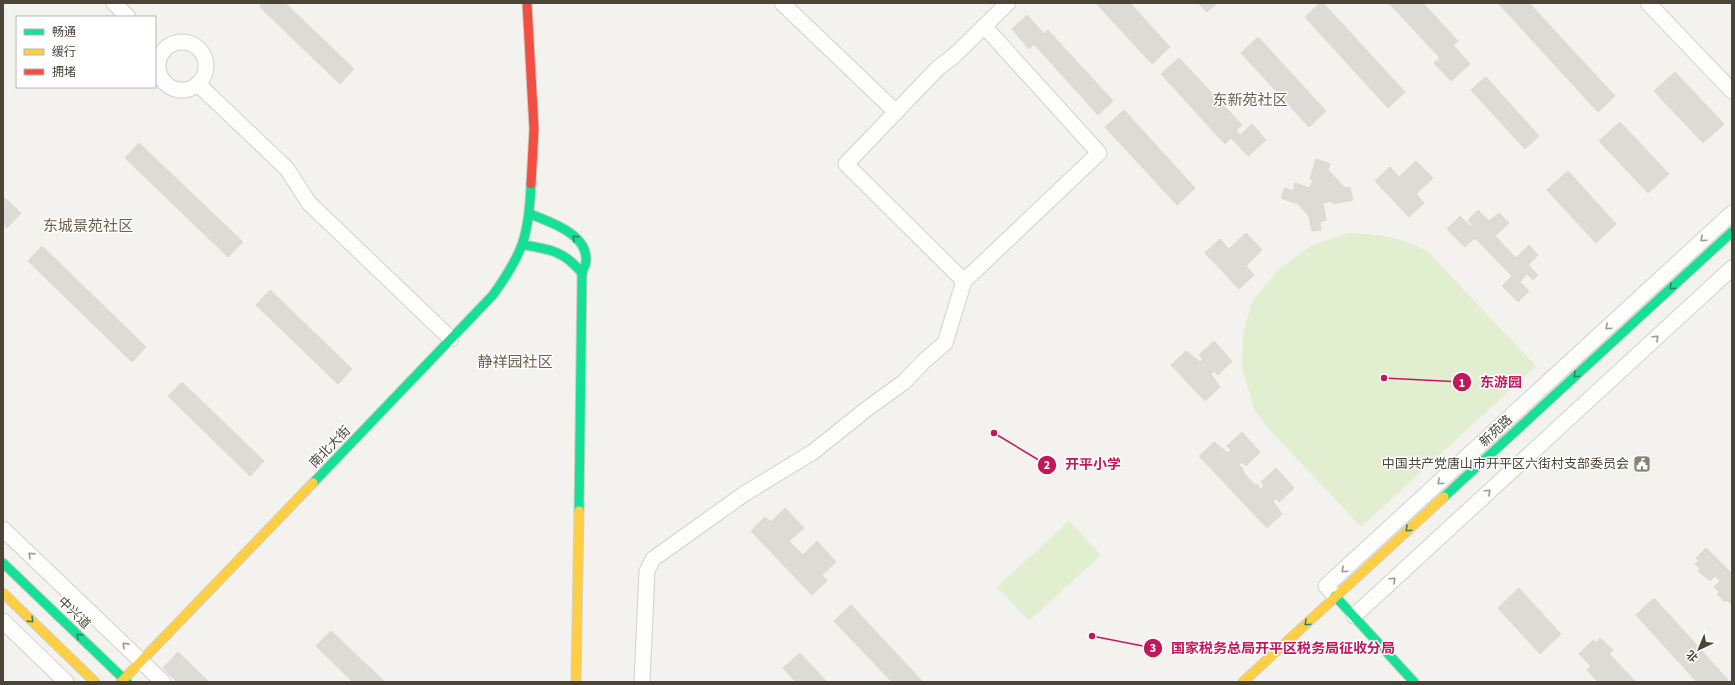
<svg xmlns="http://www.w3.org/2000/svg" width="1735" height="685" font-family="'Source Sans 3','Noto Sans SC',sans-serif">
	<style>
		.green { fill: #e1eecf }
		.building { fill: #dedbd6; stroke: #dcd9d4 }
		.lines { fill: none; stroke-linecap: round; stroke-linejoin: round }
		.street-casing { stroke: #d2d0cb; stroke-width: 17 }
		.fast-casing { stroke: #d3cfc5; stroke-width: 11 }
		.slow-casing { stroke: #d3cfc5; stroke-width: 11 }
		.jam-casing { stroke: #d3cfc5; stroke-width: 11 }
		.street { stroke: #fdfdfc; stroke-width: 15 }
		.fast { stroke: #16e098; stroke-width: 9 }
		.slow { stroke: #ffcf43; stroke-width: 9 }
		.jam { stroke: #f24e42; stroke-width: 9 }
		.oneway { stroke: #36825f }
		.oneway2 { stroke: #9b9791 }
		.labels { text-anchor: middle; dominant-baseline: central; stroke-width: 3; stroke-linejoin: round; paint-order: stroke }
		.street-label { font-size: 13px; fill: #4b4439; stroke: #fff }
		.poi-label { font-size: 13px; fill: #4b4439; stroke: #fff; text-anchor: end }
		.quarter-label { font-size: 15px; fill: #6e6250; stroke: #fff }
		.leader { fill: none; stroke: #c2185b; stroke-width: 1.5 }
		.callout-dot { fill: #c2185b; stroke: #fff; stroke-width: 1.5 }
		.mark-label { font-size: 12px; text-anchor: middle; font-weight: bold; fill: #fff }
		.callout-label { font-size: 14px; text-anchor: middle; font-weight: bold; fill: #c2185b; stroke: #fff; stroke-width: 3; stroke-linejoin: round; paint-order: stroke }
	</style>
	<rect width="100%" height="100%" fill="#f4f2ee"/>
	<g class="green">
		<path d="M1348,233c34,2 49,3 79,18l109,115 -175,161 -92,-98 -14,-18 -13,-43 1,-34 9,-32 25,-31 33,-25z"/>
		<polygon points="1069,521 1101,555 1029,621 997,587"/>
	</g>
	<g class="building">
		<polygon points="263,3 285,3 354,69 340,84 260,7"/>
		<polygon points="1096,3 1130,3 1170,47 1152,64"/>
		<polygon points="1198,3 1217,3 1207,12"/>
		<polygon points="1320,3 1323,3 1405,92 1388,108 1305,17"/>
		<polygon points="1389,3 1423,3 1458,41 1453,45 1470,64 1451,81 1434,63 1440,58"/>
		<polygon points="1498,3 1529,3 1615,96 1598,112"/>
		<polygon points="1027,15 1044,34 1048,30 1113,101 1098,115 1034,44 1029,49 1012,29"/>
		<polygon points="1258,37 1326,111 1309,127 1241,53"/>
		<polygon points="1179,58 1242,125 1236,130 1240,135 1252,124 1266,140 1248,156 1231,138 1225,144 1161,74"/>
		<polygon points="1675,72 1724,124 1703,143 1654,91"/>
		<polygon points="1486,77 1539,136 1525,149 1471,90"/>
		<polygon points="1124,110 1195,188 1177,205 1105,127"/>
		<polygon points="1620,122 1669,174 1648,193 1599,141"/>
		<polygon points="139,143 243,242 228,257 125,158"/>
		<polygon points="1316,159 1330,164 1328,170 1345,188 1350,187 1353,200 1333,204 1332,201 1323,203 1326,220 1320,222 1321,230 1312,231 1309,216 1298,204 1281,198 1285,188 1293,191 1295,183 1310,188 1313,180 1310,179"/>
		<polygon points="1416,161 1433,178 1416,194 1424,203 1409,217 1375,181 1390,167 1399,177"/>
		<polygon points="1568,171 1616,224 1596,243 1547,190"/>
		<polygon points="3,196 21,213 7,228 3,224"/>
		<polygon points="1478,210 1489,221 1499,213 1509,223 1495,236 1516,258 1529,245 1538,255 1528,265 1538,275 1533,280 1527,274 1520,282 1529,291 1518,302 1502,286 1512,276 1475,238 1465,247 1447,229 1460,216 1471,227 1472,225 1468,220"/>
		<polygon points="1246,233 1262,250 1246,266 1254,275 1239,289 1205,253 1220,239 1229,249"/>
		<polygon points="42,246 146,347 132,362 28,261"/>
		<polygon points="270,290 352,369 338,384 256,305"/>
		<polygon points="1214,341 1232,361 1218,375 1214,371 1211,374 1220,387 1205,401 1171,365 1186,351 1200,362 1203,359 1199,355"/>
		<polygon points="182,382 264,461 250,476 168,396"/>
		<polygon points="1242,432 1260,452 1246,466 1242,462 1239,465 1243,469 1243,472 1254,484 1258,485 1261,489 1264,486 1261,482 1276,468 1294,488 1279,502 1276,498 1273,501 1282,514 1267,528 1199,456 1214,442 1228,453 1231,450 1227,446"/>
		<polygon points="785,508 804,528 789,541 803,555 817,541 836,562 822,575 827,581 812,595 751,531 765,517 771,522"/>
		<polygon points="1706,548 1732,574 1732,605 1727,600 1725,602 1717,594 1720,592 1714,587 1720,581 1715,576 1710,581 1698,571 1700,569 1695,564 1699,561 1696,558"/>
		<polygon points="1519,588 1561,634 1540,654 1498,608"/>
		<polygon points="1654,598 1730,682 1697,682 1636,615"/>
		<polygon points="851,605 923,682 892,682 834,621"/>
		<polygon points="331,631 385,682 353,682 316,646"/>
		<polygon points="1600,638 1613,650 1609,654 1636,682 1598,682 1587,670 1591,666 1579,654 1593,640 1596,643"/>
		<polygon points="178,652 209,682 177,682 163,668"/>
		<polygon points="800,653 827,682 796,682 783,668"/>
	</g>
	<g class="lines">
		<g class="street-casing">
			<g id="street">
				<polyline points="114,3 128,17"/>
				<polyline points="782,3 896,112"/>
				<polyline points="1648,3 1732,91"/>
				<circle cx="182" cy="66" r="24"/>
				<polyline points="198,84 287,169 309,203 451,339"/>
				<polyline points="964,281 846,164 938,68 955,55 1008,3"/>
				<polyline points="3,529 163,682"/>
				<polyline points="1335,596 1326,586 1732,213"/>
				<polyline points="1354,616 1732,268"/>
				<polyline points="3,621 66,682"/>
				<polyline points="642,682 647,571 653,559 744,494 813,452 868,408 904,382 924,361 945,343 964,281 1099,153 984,26"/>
			</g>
		</g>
		<g class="fast-casing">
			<g id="fast">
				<path d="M530,214c20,8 58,20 56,47 0,4 -3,8 -4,12l-3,238"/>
				<path d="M523,245c27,4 41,6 59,28"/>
				<path d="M313,483l180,-188c30,-42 36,-59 38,-111"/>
				<polyline points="1444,497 1732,232"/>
				<polyline points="3,563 127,682"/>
				<polyline points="1335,596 1414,682"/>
			</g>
		</g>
		<g class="slow-casing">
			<g id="slow">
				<polyline points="3,593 95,682"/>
				<polyline points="121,682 313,483"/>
				<polyline points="576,682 579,511"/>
				<polyline points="1243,682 1444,497"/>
			</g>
		</g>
		<g class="jam-casing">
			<polyline id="jam" points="527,3 534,129 531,184"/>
		</g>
		<use href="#street" class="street"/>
		<use href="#fast" class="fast"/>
		<use href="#slow" class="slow"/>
		<use href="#jam" class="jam"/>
	</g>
	<defs><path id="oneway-chevron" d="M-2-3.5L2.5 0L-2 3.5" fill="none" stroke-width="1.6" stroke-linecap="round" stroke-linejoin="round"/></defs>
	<g class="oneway">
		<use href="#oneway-chevron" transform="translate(575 238) rotate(-137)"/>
		<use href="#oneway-chevron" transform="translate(1672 287) rotate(137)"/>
		<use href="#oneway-chevron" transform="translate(1576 375) rotate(137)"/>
		<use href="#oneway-chevron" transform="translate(1408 529) rotate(137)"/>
		<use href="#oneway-chevron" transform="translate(31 620) rotate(44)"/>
		<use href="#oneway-chevron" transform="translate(1307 623) rotate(137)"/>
		<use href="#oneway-chevron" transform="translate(79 636) rotate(-136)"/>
	</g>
	<g class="oneway2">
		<use href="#oneway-chevron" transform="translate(1703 239) rotate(137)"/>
		<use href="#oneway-chevron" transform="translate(1608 327) rotate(137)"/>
		<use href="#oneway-chevron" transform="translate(1656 338) rotate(-43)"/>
		<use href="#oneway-chevron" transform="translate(1440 482) rotate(137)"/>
		<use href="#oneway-chevron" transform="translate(1488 492) rotate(-43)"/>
		<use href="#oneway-chevron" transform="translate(31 555) rotate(-136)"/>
		<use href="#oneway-chevron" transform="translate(1344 570) rotate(137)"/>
		<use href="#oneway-chevron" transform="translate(1393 580) rotate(-43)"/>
		<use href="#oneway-chevron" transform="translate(125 645) rotate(-136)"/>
	</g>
	<defs>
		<g id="civic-square" transform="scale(0.9)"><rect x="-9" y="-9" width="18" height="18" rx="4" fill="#868178" stroke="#fff"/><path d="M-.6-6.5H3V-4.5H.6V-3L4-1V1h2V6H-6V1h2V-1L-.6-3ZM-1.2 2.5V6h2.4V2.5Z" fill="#fff"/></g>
	</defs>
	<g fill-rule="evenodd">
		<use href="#civic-square" x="1642" y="464"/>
	</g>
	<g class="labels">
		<g class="street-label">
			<text transform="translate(1496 431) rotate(-43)">新苑路</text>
			<text transform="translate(330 447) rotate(-46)">南北大街</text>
			<text transform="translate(74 613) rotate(44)">中兴道</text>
		</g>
		<g class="poi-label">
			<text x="1629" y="464">中国共产党唐山市开平区六街村支部委员会</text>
		</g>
		<g class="quarter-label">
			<text x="1250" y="100">东新苑社区</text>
			<text x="88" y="226">东城景苑社区</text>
			<text x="515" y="362">静祥园社区</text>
		</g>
	</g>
	<path class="leader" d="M1384 378L1462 382M994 433L1047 465M1092 636L1153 648"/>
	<g class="callout-dot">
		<circle cx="1384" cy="378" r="4"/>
		<circle cx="994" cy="433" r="4"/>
		<circle cx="1092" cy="636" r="4"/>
		<circle cx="1462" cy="382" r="10"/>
		<circle cx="1047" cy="465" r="10"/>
		<circle cx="1153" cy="648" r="10"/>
	</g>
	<g class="mark-label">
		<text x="1462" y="387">1</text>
		<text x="1047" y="469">2</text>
		<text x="1153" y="652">3</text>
	</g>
	<g class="callout-label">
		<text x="1501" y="387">东游园</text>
		<text x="1093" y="469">开平小学</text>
		<text x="1283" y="653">国家税务总局开平区税务局征收分局</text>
	</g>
	<rect width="1735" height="685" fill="none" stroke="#4b4439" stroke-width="8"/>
	<rect x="16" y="16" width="140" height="72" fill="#ffffff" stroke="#b7b4b0"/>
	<rect x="24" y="29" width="20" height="6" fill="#16e098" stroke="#b7b4b0"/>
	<text x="52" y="36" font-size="12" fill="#4b4439">畅通</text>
	<rect x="24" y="49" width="20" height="6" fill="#ffcf43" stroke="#b7b4b0"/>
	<text x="52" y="56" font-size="12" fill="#4b4439">缓行</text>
	<rect x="24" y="69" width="20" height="6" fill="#f24e42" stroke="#b7b4b0"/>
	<text x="52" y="76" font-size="12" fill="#4b4439">拥堵</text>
	<g transform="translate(1699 649) rotate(224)" stroke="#ffffff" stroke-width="3" paint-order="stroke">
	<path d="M0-3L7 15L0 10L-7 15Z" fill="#4b4439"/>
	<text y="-6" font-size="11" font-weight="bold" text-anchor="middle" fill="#4b4439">北</text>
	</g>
</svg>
